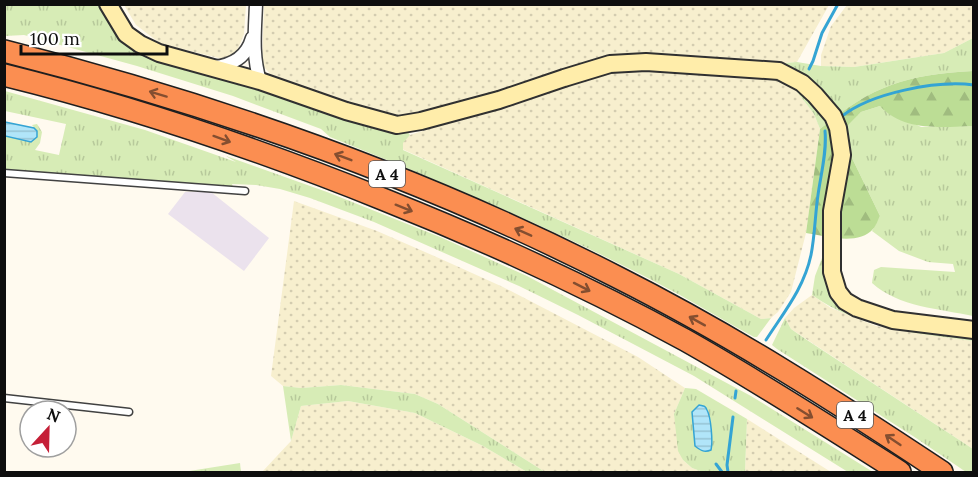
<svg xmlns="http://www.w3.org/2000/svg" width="978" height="477" font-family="Lora,serif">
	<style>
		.industrial { fill: #ebe2ed }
		.farmland { fill: url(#farmland-dots) }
		.grass { fill: url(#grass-tufts) }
		.forest { fill: url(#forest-firs) }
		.water { fill: url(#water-rules); stroke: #34a4d4; stroke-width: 1.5 }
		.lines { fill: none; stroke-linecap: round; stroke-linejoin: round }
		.stream { stroke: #34a4d4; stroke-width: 3 }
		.lane-casing { stroke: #414141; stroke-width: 9 }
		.street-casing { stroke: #414141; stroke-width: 15 }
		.secondary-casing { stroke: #303030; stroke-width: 20 }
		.highway-casing { stroke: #1f1f1f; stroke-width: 24 }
		.lane { stroke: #fff; stroke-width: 6 }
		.street { stroke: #fff; stroke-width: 12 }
		.secondary { stroke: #ffedaa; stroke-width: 16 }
		.highway { stroke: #fb8e51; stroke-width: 21 }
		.oneway { stroke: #844e30 }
		.labels { text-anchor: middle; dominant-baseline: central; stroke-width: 6; stroke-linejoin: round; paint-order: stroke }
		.shield { fill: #fff; stroke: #565656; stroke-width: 1.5 }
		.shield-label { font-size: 16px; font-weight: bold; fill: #0e0e0e }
	</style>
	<defs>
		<pattern id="farmland-dots" width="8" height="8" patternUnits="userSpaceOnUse" patternTransform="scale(1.5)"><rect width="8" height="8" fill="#f7efce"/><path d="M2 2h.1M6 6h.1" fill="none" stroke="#d3ccb0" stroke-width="1.8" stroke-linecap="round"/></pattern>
		<pattern id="grass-tufts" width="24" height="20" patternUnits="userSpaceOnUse" patternTransform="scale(1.5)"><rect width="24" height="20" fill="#d7ecb6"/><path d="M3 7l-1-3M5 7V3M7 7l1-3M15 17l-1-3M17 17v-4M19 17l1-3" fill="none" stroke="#b7c99b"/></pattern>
		<pattern id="forest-firs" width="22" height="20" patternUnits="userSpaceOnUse" patternTransform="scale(1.5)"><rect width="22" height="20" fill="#bcdd95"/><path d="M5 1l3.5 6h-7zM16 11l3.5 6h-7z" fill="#a0bc7f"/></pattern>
		<pattern id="water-rules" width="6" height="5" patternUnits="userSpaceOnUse" patternTransform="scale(1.5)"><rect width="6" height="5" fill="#b1e5f9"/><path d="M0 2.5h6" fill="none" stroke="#97c3d4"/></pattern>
	</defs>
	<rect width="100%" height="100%" fill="#fffaef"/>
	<polygon class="industrial" points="185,192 211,192 269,238 244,271 168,214"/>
	<g class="farmland">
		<polygon points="124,5 246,5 244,34 237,51 227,60 161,44 136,25"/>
		<polygon points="264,5 829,5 797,62 774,64 680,55 615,57 415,117 387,115 277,81 262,65"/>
		<polygon points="847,5 973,5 973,38 944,53 854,67 821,66 821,55 831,26"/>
		<polygon points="638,68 702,71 773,79 795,89 814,114 820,129 806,233 791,292 778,312 771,318 761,319 679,274 402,149 403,142 410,135 597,75"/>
		<polygon points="294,201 377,231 441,259 503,287 638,357 685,388 674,414 683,460 692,468 703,472 545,472 438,404 415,394 341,385 301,388 283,386 271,376"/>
		<polygon points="812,295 831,308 876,326 973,341 973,449 791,329 785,318 794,308"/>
		<polygon points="348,401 415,413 483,446 527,472 262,472 291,441 301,406"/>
		<polygon points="747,419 831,472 745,472"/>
	</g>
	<g class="grass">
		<path d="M5,5h98l27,39 276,86 4,5 -7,8v7l276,124 82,45 10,-1 -14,19h-3c-40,-22 -79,-46 -120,-66 -99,-50 -201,-93 -304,-134l-9,-8 -88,-33 -96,-30 -113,-31 -19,1z"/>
		<path d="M973,38v33c-67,4 -100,14 -153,58l-6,-15 -19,-25 -22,-10 1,-15 23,-2 24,4 33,1 90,-14z"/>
		<polygon points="5,91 145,130 236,162 226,156 327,192 440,237 527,276 751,396 873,472 848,472 694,376 578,315 519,286 374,222 310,198 280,189 256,185 232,184 233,187 5,170 5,136 31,142 37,137 37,131 32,125 37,124 42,132 40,143 35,150 59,155 66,124 5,111"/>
		<path d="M880,106l41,21 52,-1v190c-32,-7 -75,-9 -101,-33l2,-13 7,-3 74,5 -2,-8 -25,-2 -29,-11 -27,-20 8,-15 -28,-58 -6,-32 15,-14z"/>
		<path d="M827,245l6,51 140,38v7c-56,-8 -113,-12 -161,-46l3,-19z"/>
		<polygon points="785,318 791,329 807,340 973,449 973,472 966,472 916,438 777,349 772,345"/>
		<polygon points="341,385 415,394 438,404 545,472 527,472 483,446 415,413 348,401 301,406 291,441 283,386 301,388"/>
		<polygon points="685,388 696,389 747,419 745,472 703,472 692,468 683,460 678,451 674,414"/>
		<polygon points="240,463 241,472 183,472"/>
	</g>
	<path class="forest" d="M973,71v55c-31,1 -69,6 -93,-20l-19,6 -14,14 5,32 28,58c-2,4 -4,10 -7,13 -14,17 -48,7 -67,4l14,-104c53,-44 86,-54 153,-58z"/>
	<g class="water">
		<polygon points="5,122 34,128 37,131 37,137 31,142 5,136"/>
		<path d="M699,405c4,1 6,0 8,5 4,7 6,32 4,40 -7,3 -11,0 -16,-4l-3,-34z"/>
	</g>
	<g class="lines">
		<g class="stream">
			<polyline points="809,69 813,61 822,33 838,4"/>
			<path d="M841,117c29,-24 96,-37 133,-32"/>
			<path d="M766,340c18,-28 38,-52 45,-85 4,-20 4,-40 7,-60 3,-22 9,-43 7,-64"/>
			<polyline points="735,398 736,391"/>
			<polyline points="716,464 722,472"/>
			<polyline points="728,472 727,465 733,417"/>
		</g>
		<g class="lane-casing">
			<g id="lane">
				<polyline points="4,173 245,191"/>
				<polyline points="4,398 129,412"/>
			</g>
		</g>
		<g class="street-casing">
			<g id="street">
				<path d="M256,4c-1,28 -4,50 4,77"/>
				<path d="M214,67c19,-2 33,-11 38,-29"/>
			</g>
		</g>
		<g class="secondary-casing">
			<polyline id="secondary" points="108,4 126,34 140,44 159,53 260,81 346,111 397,125 421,121 499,100 564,78 610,64 646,62 779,71 802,83 815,95 833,116 838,128 842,155 832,211 832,272 838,292 845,301 857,308 893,320 974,330"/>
		</g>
		<g class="highway-casing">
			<g id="highway">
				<path d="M4,51c210,53 420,127 613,226 113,57 220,125 325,195"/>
				<path d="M4,75c130,32 257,75 381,125 103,41 203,87 300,140 73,41 144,87 215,132"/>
			</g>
		</g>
		<use href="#lane" class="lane"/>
		<use href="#street" class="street"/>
		<use href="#secondary" class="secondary"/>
		<use href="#highway" class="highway"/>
	</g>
	<defs><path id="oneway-shaft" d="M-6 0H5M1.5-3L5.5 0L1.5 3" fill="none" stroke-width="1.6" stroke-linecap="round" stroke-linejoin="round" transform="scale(1.5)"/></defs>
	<g class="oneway">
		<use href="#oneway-shaft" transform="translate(158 94) rotate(-163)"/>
		<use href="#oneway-shaft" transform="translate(222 139) rotate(20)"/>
		<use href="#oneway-shaft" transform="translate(343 157) rotate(-159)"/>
		<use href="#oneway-shaft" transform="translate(404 208) rotate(22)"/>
		<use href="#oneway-shaft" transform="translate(523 232) rotate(-156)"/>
		<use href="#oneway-shaft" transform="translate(582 287) rotate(27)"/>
		<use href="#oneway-shaft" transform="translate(697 321) rotate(-151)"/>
		<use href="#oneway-shaft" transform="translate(805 413) rotate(32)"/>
		<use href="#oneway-shaft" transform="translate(893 440) rotate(-146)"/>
	</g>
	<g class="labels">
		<g class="shield">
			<rect x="369" y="161" width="36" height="26" rx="4.5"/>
			<rect x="837" y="402" width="36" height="26" rx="4.5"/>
		</g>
		<g class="shield-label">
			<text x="387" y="174">A 4</text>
			<text x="855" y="415">A 4</text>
		</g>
	</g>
	<rect width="978" height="477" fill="none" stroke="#0e0e0e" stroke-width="12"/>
	<g transform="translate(48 429) rotate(22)"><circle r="28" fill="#ffffff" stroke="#9f9f9f" stroke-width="1.5"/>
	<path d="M0-4.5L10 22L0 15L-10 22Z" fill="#c51f37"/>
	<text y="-9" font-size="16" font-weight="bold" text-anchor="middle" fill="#0e0e0e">N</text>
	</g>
	<path d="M21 45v9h146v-9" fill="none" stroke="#0e0e0e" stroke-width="3"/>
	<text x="30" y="45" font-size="18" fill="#0e0e0e" stroke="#ffffff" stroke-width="4.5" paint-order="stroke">100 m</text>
</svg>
